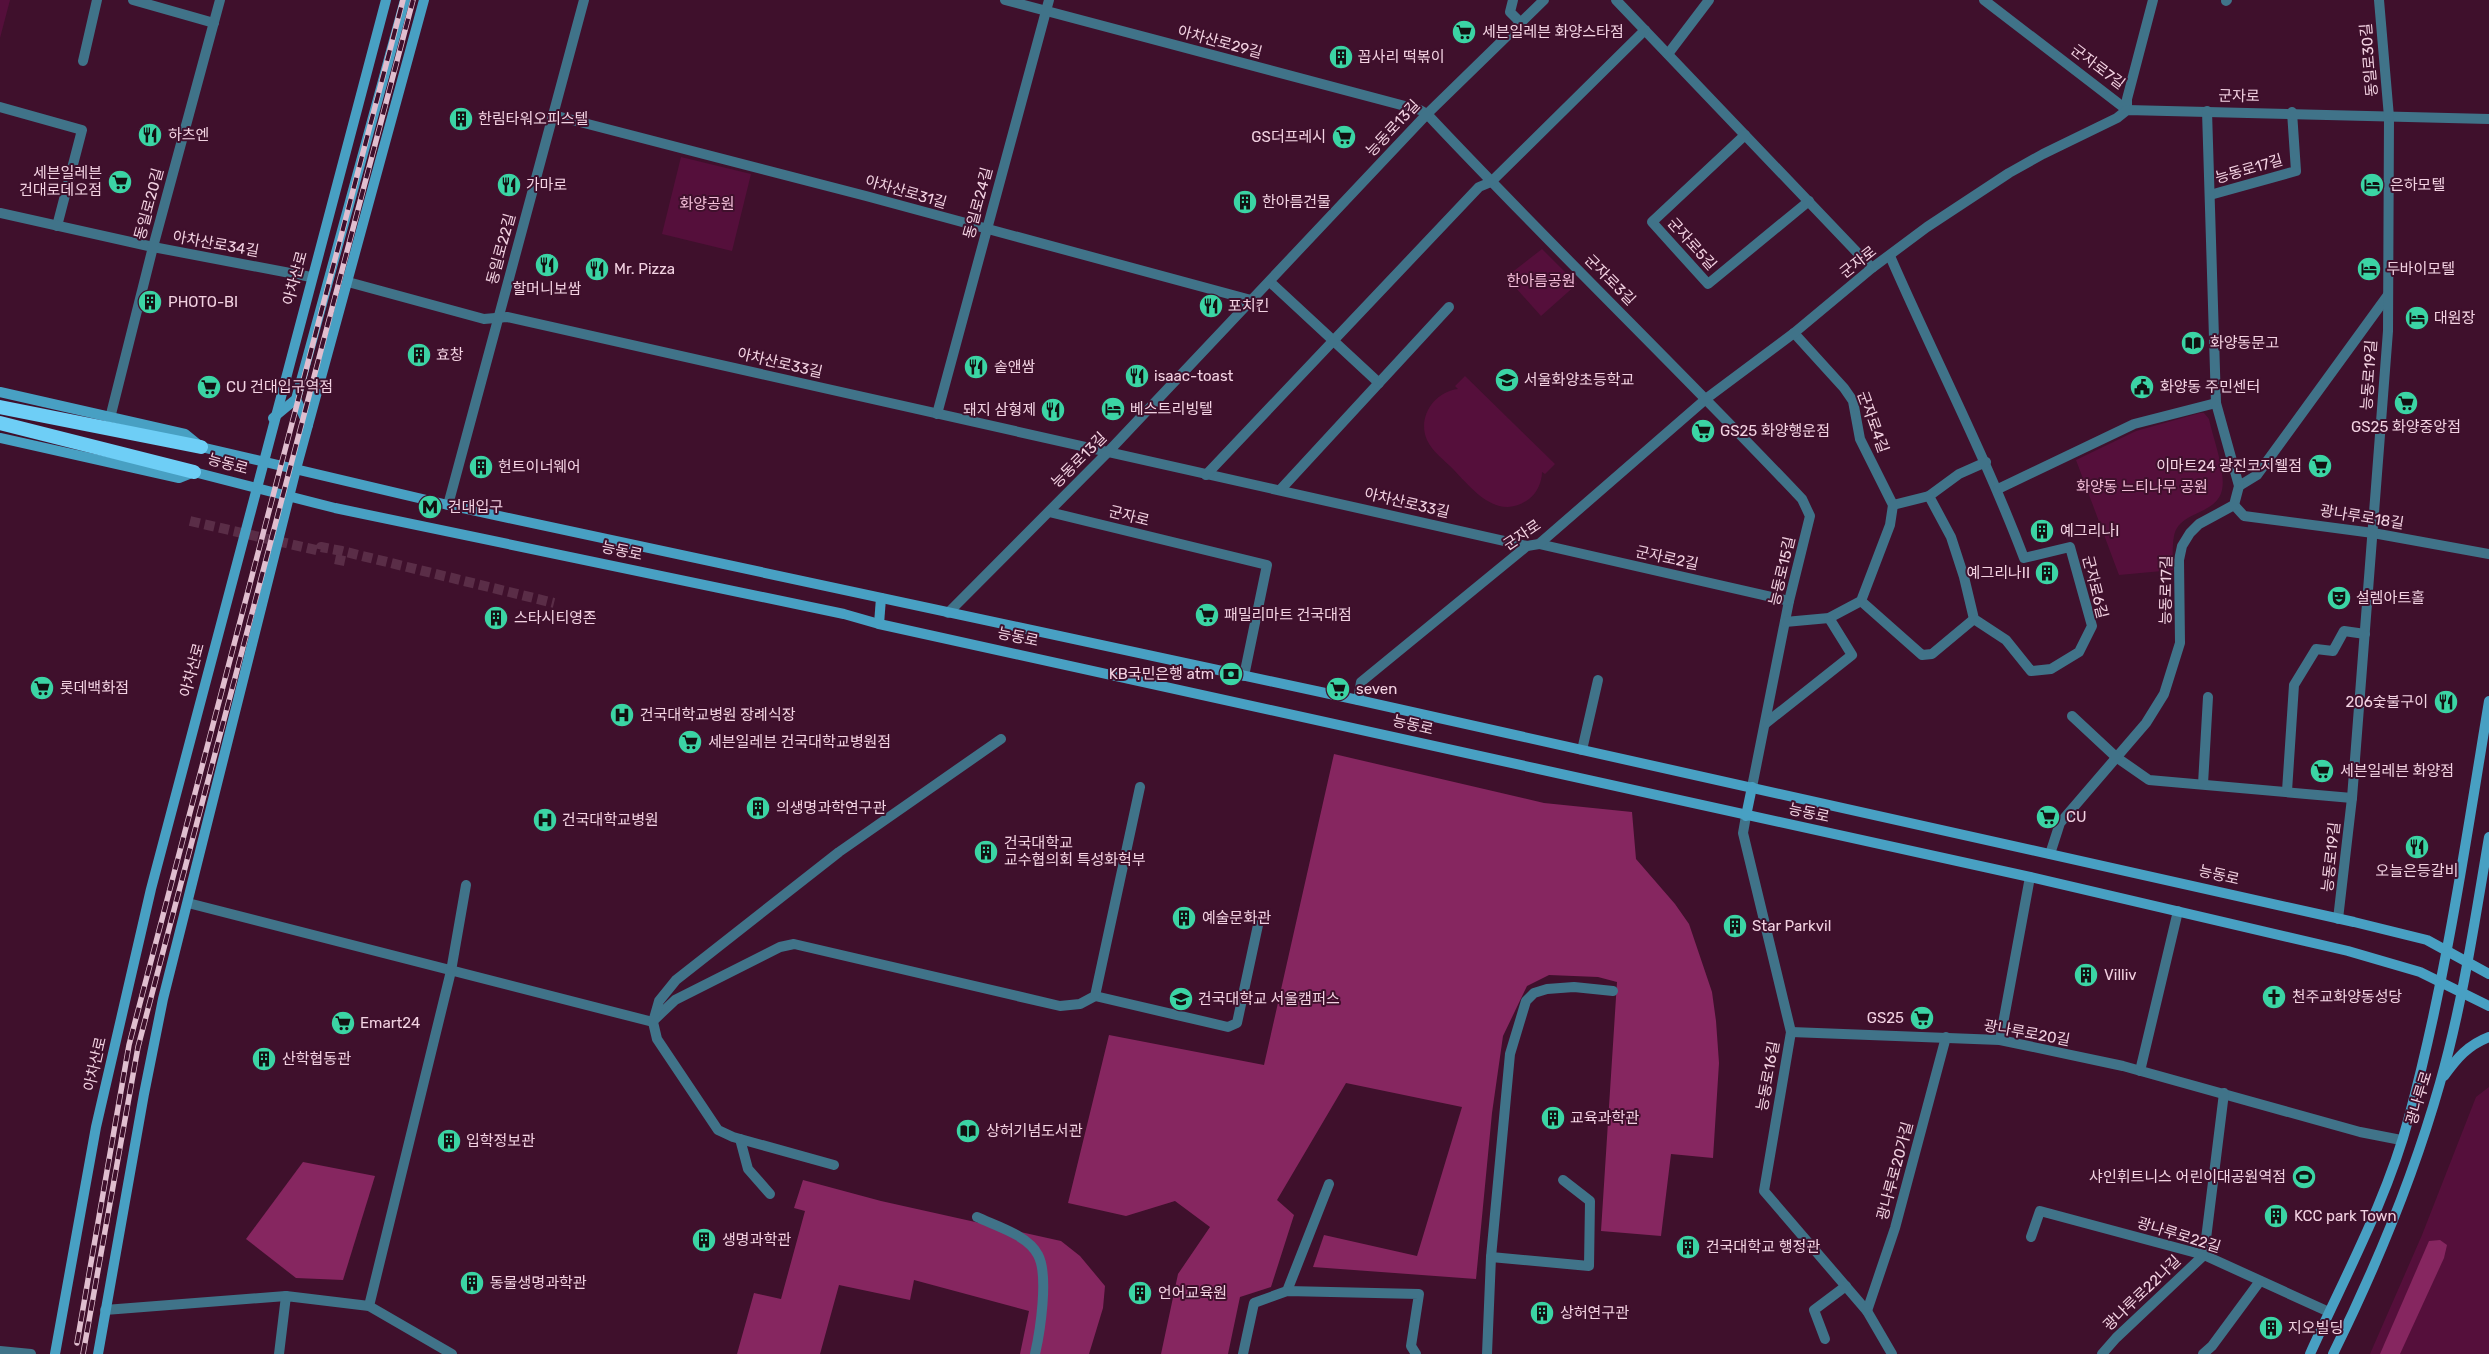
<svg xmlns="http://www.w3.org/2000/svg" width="2489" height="1354" font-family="Rubik,'Noto Sans KR',sans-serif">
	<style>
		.green { fill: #550f3b }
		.forest { fill: #862660 }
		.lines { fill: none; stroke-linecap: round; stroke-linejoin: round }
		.pedestrian-tunnel { stroke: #5a2d47; stroke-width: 10; stroke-dasharray: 10 5; stroke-linecap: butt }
		.pedestrian { stroke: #407389; stroke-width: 10 }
		.minor { stroke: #407389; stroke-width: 10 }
		.tertiary { stroke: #407389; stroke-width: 10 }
		.secondary { stroke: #48a0c3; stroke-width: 10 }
		.trunk { stroke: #6ecef6; stroke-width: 14 }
		.rail-casing { stroke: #e0becf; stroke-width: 5.5 }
		.rail { stroke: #3f102c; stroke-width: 4; stroke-dasharray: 11; stroke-linecap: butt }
		.labels { text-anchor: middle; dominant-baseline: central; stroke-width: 4; stroke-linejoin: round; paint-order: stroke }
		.poi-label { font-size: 15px; fill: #f3d2e2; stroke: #3f102c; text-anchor: start }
		.street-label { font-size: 15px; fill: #f3d2e2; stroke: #3f102c }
		.park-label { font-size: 15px; fill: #f4bed9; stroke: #3f102c }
	</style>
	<rect width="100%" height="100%" fill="#3f102c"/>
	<g class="green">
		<polygon points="0,0 10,0 0,38"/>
		<polygon points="681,157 751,174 732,251 662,234"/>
		<polygon points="1542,249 1577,284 1541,316 1506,277"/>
		<path d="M1465,376l90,88 -10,10 -3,-2c0,10 -5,21 -13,27 -31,23 -56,-9 -76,-30 -9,-9 -21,-18 -26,-29 -10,-23 7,-48 31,-51l-3,-3z"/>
		<path d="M2200,413h4l5,6c4,19 17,53 13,71 -6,26 -43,20 -48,46 -2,10 -1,23 -1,34l-54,5 -43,-115 60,-29z"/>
		<polygon points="2489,1087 2489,1354 2370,1354 2422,1235 2476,1097"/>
	</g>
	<g class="forest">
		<polygon points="1334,754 1544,803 1632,812 1636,859 1675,904 1689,924 1712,992 1716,1021 1719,1063 1713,1158 1671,1154 1661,1236 1601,1231 1617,982 1598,977 1549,975 1527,986 1503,1036 1492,1113 1476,1279 1313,1267 1324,1235 1417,1256 1462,1107 1346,1083 1277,1200 1294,1215 1271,1287 1240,1297 1228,1354 1161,1354 1178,1274 1210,1227 1175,1201 1126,1216 1068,1203 1109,1035 1264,1065"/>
		<polygon points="303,1162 375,1176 343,1280 296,1278 246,1239"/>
		<polygon points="803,1180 881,1201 1061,1241 1080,1256 1105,1286 1103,1308 1089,1354 1020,1354 1029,1311 914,1280 910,1300 839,1285 820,1354 737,1354 754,1293 781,1299 805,1211 794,1208"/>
		<polygon points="2440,1240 2447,1245 2444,1258 2400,1354 2380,1354 2429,1241"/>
	</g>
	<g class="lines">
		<g class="pedestrian-tunnel">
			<polyline points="190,521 320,551 321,547 342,551 554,603"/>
			<polyline points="339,565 342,551"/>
		</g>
		<polyline class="pedestrian" points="1491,1257 1510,1054 1526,1001 1534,993 1547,989 1574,987 1613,991"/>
		<g class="minor">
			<polyline points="133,0 214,23"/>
			<path d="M1005,0l415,110 7,4c123,131 252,255 375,385l8,17 -21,85 -37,186"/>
			<polyline points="1513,0 1510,12 1520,22"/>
			<polyline points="1616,0 1872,268"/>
			<polyline points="1984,0 2127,110"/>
			<polyline points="2226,1 2227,0"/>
			<polyline points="1668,54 1709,0"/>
			<polyline points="83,61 97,0"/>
			<polyline points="0,107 82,130 57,226"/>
			<polyline points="2127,110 2127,99 2153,0"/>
			<polyline points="553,115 866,196 1251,300"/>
			<polyline points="1745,135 1652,222 1708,284 1809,201"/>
			<polyline points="2210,195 2296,171 2292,112"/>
			<polyline points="0,213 153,247 311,277"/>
			<path d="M1890,256c44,101 95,199 134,302l46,-11 22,79 -13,26 -28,17 -20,2 -25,-31 -32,-21 -10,-42 -13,-40 -22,-41"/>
			<polyline points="348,282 484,319 507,317 1527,546"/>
			<polyline points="1270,282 1379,383"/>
			<polyline points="937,414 1049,0"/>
			<polyline points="110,418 153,247 220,0"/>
			<polyline points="1206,475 1479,187 1491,182 1645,30"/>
			<polyline points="2239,486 2257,475 2388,295"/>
			<polyline points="1281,489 1449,307"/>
			<polyline points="1998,489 2134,424 2216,403"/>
			<polyline points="448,505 584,0"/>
			<polyline points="1893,505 1929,496 1959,474 1986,462"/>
			<polyline points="2234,505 2244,516 2373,533 2489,554"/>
			<polyline points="1049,512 1267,565 1244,676"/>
			<polyline points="1539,544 1789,601"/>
			<polyline points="1861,601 1922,655 1932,654 1974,619"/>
			<polyline points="948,613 1108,452 1427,114 1544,0"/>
			<polyline points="1785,622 1829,618 1861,601 1890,525 1893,505 1860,439 1853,401 1844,388 1794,333"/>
			<polyline points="1358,700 1361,682 1527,546 1539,544 1707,398 1794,333 1872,268 1927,227 2009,173 2043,154 2117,118 2127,110 2489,119"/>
			<polyline points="2072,716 2116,757 2149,780 2352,798"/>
			<polyline points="1766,723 1852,655 1829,618"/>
			<polyline points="1582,750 1598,680"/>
			<polyline points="2203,784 2208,697"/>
			<polyline points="2287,791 2294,685 2316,649 2333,651 2344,631 2365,634"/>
			<polyline points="1746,816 1743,833 1791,1032 1764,1191 1867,1311 1892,1354"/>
			<polyline points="2050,854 2060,823 2146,723 2164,694 2180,643 2179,560 2182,546 2190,533 2199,524 2234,505 2239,486 2216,403 2207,111"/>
			<polyline points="188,903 653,1022"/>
			<polyline points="2338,919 2352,798 2388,331 2389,117 2379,0"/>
			<polyline points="1095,996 1228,1027 1237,1023 1258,925"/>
			<polyline points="655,1019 675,1000 780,947 794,944 1060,1006 1080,1004 1095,996 1140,787"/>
			<polyline points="1791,1032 2000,1040 2123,1066 2360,1132 2401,1140"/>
			<polyline points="2000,1040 2030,877"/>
			<polyline points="2140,1071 2178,911"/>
			<polyline points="740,1139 748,1169 770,1194"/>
			<polyline points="834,1165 733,1137 718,1130 657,1039 653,1022 659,1001 676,980 839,852 1001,739"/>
			<path d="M977,1217c19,9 51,18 61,38 11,20 2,77 -3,99"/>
			<polyline points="2031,1237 2040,1211 2204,1255 2329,1312"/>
			<polyline points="2204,1255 2224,1093"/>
			<polyline points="1287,1291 1329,1184"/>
			<polyline points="369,1306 451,971 466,885"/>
			<polyline points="105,1310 286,1296"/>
			<polyline points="1867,1311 1895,1228 1946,1037"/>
			<polyline points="1825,1339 1814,1310 1846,1286"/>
			<polyline points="279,1354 286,1296 369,1306 452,1354"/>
			<polyline points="1243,1354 1254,1303 1287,1291 1419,1294 1411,1346 1416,1354"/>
			<polyline points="1487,1354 1491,1257 1589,1266 1590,1201 1563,1180"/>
			<polyline points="2102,1354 2116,1338 2204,1255"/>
			<polyline points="2203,1354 2212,1346 2260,1281"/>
		</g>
		<polyline class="tertiary" points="0,1351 31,1354"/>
		<g class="secondary">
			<polyline points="0,392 185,434 201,447 448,505 1358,700 2354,922 2427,940 2489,974"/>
			<polyline points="296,399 308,425"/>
			<polyline points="273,418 296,399 405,0"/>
			<polyline points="0,438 179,478 194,472 335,508 844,614 879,624 2030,877 2348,951 2420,972 2489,1006"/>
			<polyline points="879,624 881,598"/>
			<polyline points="1746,816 1752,787"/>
			<path d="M2444,1076c13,-18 24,-31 45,-39"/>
			<polyline points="55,1354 96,1127 151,889 386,0"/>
			<polyline points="98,1354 144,1094 163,999 296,469 424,0"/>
			<path d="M2310,1354c35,-78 77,-154 99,-237 37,-137 57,-277 80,-416"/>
			<path d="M2333,1354c43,-87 81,-179 107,-271 23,-81 35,-164 49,-246"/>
		</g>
		<g class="trunk">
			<polyline points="0,407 201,447"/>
			<polyline points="0,423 194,472"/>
		</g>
		<g class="rail-casing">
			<g id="rail">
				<polyline points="77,1343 129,1045 403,0"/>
				<polyline points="83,1354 138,1047 413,0"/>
			</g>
		</g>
		<use href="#rail" class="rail"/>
	</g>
	<defs>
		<g id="supermarket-disc" transform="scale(1.25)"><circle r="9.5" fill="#3bd4a4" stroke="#3f102c"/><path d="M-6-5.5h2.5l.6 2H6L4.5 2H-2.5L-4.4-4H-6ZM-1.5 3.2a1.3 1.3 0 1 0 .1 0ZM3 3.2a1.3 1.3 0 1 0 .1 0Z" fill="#111"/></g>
		<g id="building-disc" transform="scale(1.25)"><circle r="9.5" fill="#3bd4a4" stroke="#3f102c"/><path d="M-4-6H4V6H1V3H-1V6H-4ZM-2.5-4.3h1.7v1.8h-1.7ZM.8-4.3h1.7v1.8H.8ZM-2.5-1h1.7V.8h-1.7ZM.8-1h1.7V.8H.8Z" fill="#111"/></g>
		<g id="restaurant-disc" transform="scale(1.25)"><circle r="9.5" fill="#3bd4a4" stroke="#3f102c"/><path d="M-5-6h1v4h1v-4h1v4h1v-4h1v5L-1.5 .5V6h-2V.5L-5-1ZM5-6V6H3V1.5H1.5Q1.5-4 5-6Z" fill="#111"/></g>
		<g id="hotel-disc" transform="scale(1.25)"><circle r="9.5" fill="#3bd4a4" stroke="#3f102c"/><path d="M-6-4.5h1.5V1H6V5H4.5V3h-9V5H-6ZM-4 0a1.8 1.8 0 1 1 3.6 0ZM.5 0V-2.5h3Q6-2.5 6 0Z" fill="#111"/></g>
		<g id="library-disc" transform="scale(1.25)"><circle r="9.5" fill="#3bd4a4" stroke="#3f102c"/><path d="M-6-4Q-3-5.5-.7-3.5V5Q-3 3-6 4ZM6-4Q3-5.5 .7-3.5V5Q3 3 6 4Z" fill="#111"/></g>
		<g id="school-disc" transform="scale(1.25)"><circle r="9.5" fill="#3bd4a4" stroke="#3f102c"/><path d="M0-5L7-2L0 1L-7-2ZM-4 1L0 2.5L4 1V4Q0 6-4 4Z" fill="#111"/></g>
		<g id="civic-disc" transform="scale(1.25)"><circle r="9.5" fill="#3bd4a4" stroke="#3f102c"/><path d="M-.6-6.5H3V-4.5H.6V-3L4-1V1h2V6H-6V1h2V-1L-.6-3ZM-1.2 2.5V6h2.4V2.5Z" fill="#111"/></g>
		<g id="metro-disc" transform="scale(1.25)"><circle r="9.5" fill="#3bd4a4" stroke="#3f102c"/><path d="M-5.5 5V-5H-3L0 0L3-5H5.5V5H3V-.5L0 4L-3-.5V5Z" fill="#111"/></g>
		<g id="theatre-disc" transform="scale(1.25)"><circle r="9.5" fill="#3bd4a4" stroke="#3f102c"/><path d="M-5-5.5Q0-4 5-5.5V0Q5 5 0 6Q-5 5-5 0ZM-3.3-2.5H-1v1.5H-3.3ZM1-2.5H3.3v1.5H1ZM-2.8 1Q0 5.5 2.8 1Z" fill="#111"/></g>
		<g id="bank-disc" transform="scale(1.25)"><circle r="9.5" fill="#3bd4a4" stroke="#3f102c"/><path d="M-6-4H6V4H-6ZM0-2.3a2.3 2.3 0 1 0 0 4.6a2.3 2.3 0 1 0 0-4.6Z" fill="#111"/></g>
		<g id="hospital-disc" transform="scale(1.25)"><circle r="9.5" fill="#3bd4a4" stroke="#3f102c"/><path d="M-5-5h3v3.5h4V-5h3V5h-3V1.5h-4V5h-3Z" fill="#111"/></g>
		<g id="church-disc" transform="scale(1.25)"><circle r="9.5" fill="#3bd4a4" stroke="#3f102c"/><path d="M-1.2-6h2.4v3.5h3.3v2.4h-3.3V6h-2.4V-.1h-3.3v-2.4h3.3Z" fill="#111"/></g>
		<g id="university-disc" transform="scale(1.25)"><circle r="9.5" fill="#3bd4a4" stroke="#3f102c"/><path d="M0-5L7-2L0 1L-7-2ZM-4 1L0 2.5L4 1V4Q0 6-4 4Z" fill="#111"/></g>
		<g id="stadium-disc" transform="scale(1.25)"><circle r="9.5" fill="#3bd4a4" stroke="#3f102c"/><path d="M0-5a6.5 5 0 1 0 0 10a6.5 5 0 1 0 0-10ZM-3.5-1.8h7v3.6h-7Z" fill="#111"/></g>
	</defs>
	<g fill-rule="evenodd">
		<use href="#supermarket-disc" x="1464" y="32"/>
		<use href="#building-disc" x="1341" y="57"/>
		<use href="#building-disc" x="461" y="119"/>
		<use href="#restaurant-disc" x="150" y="135"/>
		<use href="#supermarket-disc" x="1344" y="137"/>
		<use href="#supermarket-disc" x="120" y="182"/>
		<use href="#restaurant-disc" x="509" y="185"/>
		<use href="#hotel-disc" x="2372" y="185"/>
		<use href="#building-disc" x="1245" y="202"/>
		<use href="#restaurant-disc" x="547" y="265"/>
		<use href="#restaurant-disc" x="597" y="269"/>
		<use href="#hotel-disc" x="2369" y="269"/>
		<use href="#building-disc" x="150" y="302"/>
		<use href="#restaurant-disc" x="1211" y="306"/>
		<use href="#hotel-disc" x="2417" y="318"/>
		<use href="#library-disc" x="2193" y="343"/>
		<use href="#building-disc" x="419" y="355"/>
		<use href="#restaurant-disc" x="976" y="367"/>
		<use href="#restaurant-disc" x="1137" y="376"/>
		<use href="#school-disc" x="1507" y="380"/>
		<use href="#supermarket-disc" x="209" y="387"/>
		<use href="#civic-disc" x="2142" y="387"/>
		<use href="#supermarket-disc" x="2406" y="403"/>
		<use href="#hotel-disc" x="1113" y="409"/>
		<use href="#restaurant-disc" x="1053" y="410"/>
		<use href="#supermarket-disc" x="1703" y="431"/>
		<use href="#supermarket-disc" x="2320" y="466"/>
		<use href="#building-disc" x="481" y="467"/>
		<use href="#metro-disc" x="430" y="507"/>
		<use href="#building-disc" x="2042" y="531"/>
		<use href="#building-disc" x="2047" y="573"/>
		<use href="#theatre-disc" x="2339" y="598"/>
		<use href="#supermarket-disc" x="1207" y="615"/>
		<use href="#building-disc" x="496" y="618"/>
		<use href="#bank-disc" x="1231" y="674"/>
		<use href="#supermarket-disc" x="42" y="688"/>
		<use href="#supermarket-disc" x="1338" y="689"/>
		<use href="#restaurant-disc" x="2446" y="702"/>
		<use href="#hospital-disc" x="622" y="715"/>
		<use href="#supermarket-disc" x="690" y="742"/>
		<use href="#supermarket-disc" x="2322" y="771"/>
		<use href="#building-disc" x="758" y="808"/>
		<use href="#supermarket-disc" x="2048" y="817"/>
		<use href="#hospital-disc" x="545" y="820"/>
		<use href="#restaurant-disc" x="2417" y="847"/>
		<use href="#building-disc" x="986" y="852"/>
		<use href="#building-disc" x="1184" y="918"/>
		<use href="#building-disc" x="1735" y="926"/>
		<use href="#building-disc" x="2086" y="975"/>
		<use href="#church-disc" x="2274" y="997"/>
		<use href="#university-disc" x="1181" y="999"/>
		<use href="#supermarket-disc" x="1922" y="1018"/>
		<use href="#supermarket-disc" x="343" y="1023"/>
		<use href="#building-disc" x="264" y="1059"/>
		<use href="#building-disc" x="1553" y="1118"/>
		<use href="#library-disc" x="968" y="1131"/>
		<use href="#building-disc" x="449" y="1141"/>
		<use href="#stadium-disc" x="2304" y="1177"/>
		<use href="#building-disc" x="2276" y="1216"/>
		<use href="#building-disc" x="704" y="1240"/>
		<use href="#building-disc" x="1688" y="1247"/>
		<use href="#building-disc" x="472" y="1283"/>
		<use href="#building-disc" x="1140" y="1293"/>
		<use href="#building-disc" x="1542" y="1313"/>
		<use href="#building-disc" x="2271" y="1328"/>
	</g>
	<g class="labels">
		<g class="poi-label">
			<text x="1482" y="32">세븐일레븐 화양스타점</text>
			<text x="1358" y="57">꼽사리 떡볶이</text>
			<text x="478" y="119">한림타워오피스텔</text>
			<text x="168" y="135">하츠엔</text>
			<text x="1326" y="137" text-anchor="end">GS더프레시</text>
			<text x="102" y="173" text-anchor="end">세븐일레븐<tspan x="102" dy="17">건대로데오점</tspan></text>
			<text x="526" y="185">가마로</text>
			<text x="2390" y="185">은하모텔</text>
			<text x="1262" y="202">한아름건물</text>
			<text x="614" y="269">Mr. Pizza</text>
			<text x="2386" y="269">두바이모텔</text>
			<text x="547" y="289" text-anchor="middle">할머니보쌈</text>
			<text x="168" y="302">PHOTO-BI</text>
			<text x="1228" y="306">포치킨</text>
			<text x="2434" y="318">대원장</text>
			<text x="2210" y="343">화양동문고</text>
			<text x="436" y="355">효창</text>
			<text x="994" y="367">솥앤쌈</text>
			<text x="1154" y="376">isaac-toast</text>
			<text x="1524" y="380">서울화양초등학교</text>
			<text x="226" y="387">CU 건대입구역점</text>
			<text x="2160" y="387">화양동 주민센터</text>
			<text x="1130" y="409">베스트리빙텔</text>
			<text x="1036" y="410" text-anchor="end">돼지 삼형제</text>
			<text x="2406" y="427" text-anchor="middle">GS25 화양중앙점</text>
			<text x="1720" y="431">GS25 화양행운점</text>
			<text x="2302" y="466" text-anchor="end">이마트24 광진코지웰점</text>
			<text x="498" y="467">헌트이너웨어</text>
			<text x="448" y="507">건대입구</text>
			<text x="2060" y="531">예그리나I</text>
			<text x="2030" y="573" text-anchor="end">예그리나II</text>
			<text x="2356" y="598">설렘아트홀</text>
			<text x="1224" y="615">패밀리마트 건국대점</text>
			<text x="514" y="618">스타시티영존</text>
			<text x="1214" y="674" text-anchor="end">KB국민은행 atm</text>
			<text x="60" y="688">롯데백화점</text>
			<text x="1356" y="689">seven</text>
			<text x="2428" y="702" text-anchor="end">206숯불구이</text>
			<text x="640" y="715">건국대학교병원 장례식장</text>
			<text x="708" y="742">세븐일레븐 건국대학교병원점</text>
			<text x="2340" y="771">세븐일레븐 화양점</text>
			<text x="776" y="808">의생명과학연구관</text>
			<text x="2066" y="817">CU</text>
			<text x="562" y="820">건국대학교병원</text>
			<text x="1004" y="843">건국대학교<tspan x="1004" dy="17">교수협의회 특성화헉부</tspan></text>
			<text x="2417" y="871" text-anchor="middle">오늘은등갈비</text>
			<text x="1202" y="918">예술문화관</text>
			<text x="1752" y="926">Star Parkvil</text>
			<text x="2104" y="975">Villiv</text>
			<text x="2292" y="997">천주교화양동성당</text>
			<text x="1198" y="999">건국대학교 서울캠퍼스</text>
			<text x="1904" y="1018" text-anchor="end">GS25</text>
			<text x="360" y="1023">Emart24</text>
			<text x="282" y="1059">산학협동관</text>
			<text x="1570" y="1118">교육과학관</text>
			<text x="986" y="1131">상허기념도서관</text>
			<text x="466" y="1141">입학정보관</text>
			<text x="2286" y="1177" text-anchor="end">샤인휘트니스 어린이대공원역점</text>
			<text x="2294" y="1216">KCC park Town</text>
			<text x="722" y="1240">생명과학관</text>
			<text x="1706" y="1247">건국대학교 행정관</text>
			<text x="490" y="1283">동물생명과학관</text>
			<text x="1158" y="1293">언어교육원</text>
			<text x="1560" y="1313">상허연구관</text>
			<text x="2288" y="1328">지오빌딩</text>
		</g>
		<g class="street-label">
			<text transform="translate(1220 42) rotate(15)">아차산로29길</text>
			<text transform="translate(2369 60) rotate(-95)">동일로30길</text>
			<text transform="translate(2098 67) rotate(37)">군자로7길</text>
			<text transform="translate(2239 96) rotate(1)">군자로</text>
			<text transform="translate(1393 128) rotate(-47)">능동로13길</text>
			<text transform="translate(2249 169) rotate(-16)">능동로17길</text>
			<text transform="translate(906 192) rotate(16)">아차산로31길</text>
			<text transform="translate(978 203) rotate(-75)">동일로24길</text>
			<text transform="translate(149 204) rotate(-75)">동일로20길</text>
			<text transform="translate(216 244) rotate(10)">아차산로34길</text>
			<text transform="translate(1692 244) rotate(48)">군자로5길</text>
			<text transform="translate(501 249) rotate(-75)">동일로22길</text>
			<text transform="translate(1858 262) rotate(-38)">군자로</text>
			<text transform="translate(295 278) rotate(-75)">아차산로</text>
			<text transform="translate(1610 280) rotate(45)">군자로3길</text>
			<text transform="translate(780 363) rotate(13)">아차산로33길</text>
			<text transform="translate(2369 375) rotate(-86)">능동로19길</text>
			<text transform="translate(1873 422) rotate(70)">군자로4길</text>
			<text transform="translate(1079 460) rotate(-45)">능동로13길</text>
			<text transform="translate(228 464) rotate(15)">능동로</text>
			<text transform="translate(1407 503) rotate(13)">아차산로33길</text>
			<text transform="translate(1129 516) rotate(14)">군자로</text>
			<text transform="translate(2362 517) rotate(9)">광나루로18길</text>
			<text transform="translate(1522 535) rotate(-34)">군자로</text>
			<text transform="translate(622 551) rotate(12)">능동로</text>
			<text transform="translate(1667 558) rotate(12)">군자로2길</text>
			<text transform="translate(1782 571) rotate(-77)">능동로15길</text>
			<text transform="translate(2095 587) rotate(76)">군자로6길</text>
			<text transform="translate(2166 590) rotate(-89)">능동로17길</text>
			<text transform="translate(1018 637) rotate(12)">능동로</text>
			<text transform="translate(192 670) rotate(-75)">아차산로</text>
			<text transform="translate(1413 725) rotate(13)">능동로</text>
			<text transform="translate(1809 813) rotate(12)">능동로</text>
			<text transform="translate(2331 857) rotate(-84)">능동로19길</text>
			<text transform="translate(2219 875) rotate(13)">능동로</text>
			<text transform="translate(2027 1033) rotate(10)">광나루로20길</text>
			<text transform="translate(95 1064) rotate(-77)">아차산로</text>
			<text transform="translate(1768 1076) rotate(-80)">능동로16길</text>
			<text transform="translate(2419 1098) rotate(-73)">광나루로</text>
			<text transform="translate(1895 1171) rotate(-75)">광나루로20가길</text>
			<text transform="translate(2179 1235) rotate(17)">광나루로22길</text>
			<text transform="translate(2142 1293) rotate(-44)">광나루로22나길</text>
		</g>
		<g class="park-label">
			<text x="707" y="204">화양공원</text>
			<text x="1541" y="281">한아름공원</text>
			<text x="2142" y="487">화양동 느티나무 공원</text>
		</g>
	</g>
</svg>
